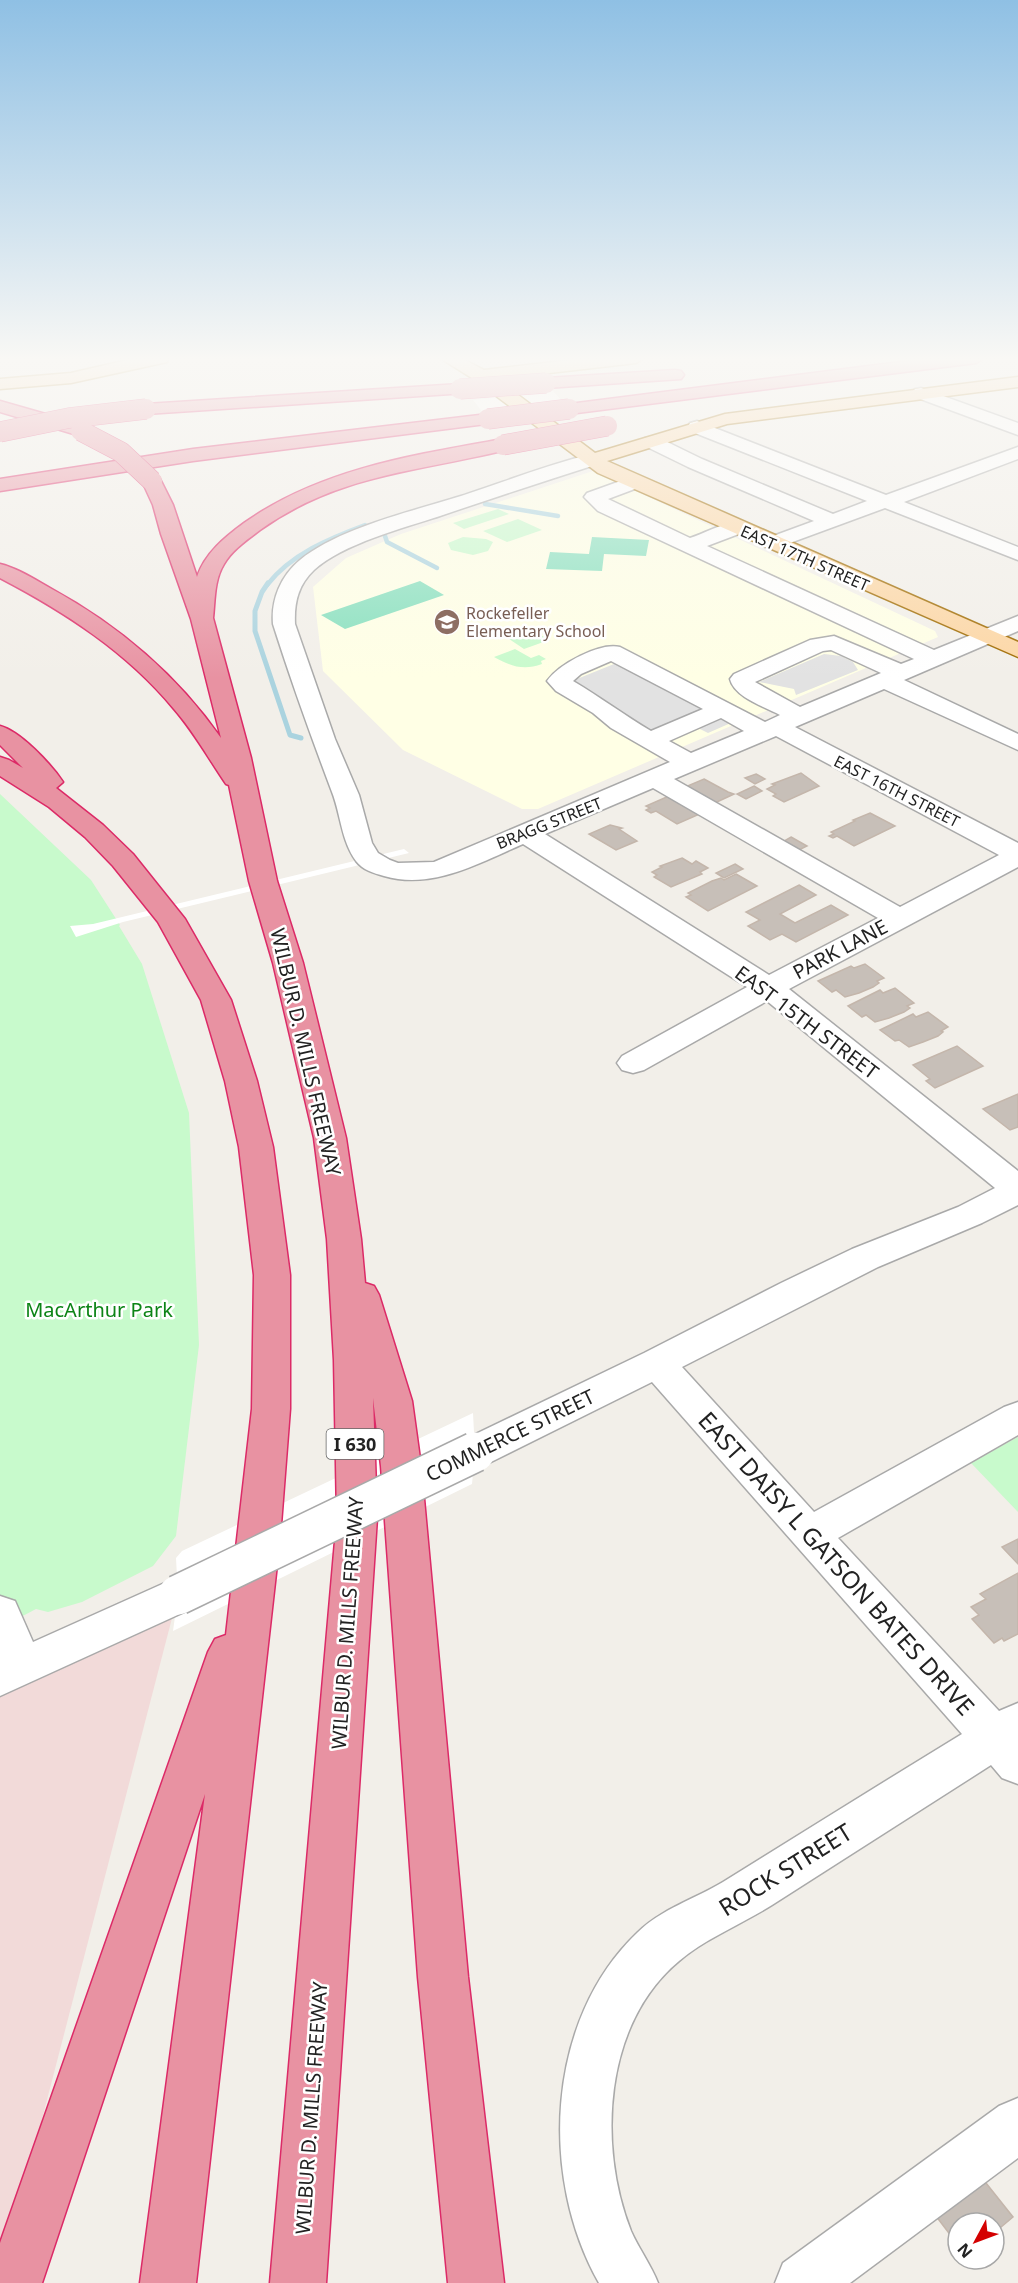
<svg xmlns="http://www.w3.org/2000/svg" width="1018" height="2283" font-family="'Noto Sans',sans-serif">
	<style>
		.commercial { fill: #f2dad9 }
		.education { fill: #ffffe5 }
		.park { fill: #c8facc }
		.pitch { fill: #88e0be }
		.parking { fill: #e2e2e2 }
		.pier { fill: #fff }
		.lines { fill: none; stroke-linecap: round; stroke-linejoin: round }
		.stream-far1 { stroke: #aad3df; stroke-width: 4.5 }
		.stream { stroke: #aad3df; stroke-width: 5 }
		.building { fill: #c7bfb8; stroke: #c4b6ab; stroke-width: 1.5 }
		.minor-casing { stroke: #a9a9a9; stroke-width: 3 }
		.major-casing { stroke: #a06b00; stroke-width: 3 }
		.highway-casing { stroke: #dc2a67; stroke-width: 3 }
		.minor { fill: #fff; fill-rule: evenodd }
		.major { fill: #fcd6a4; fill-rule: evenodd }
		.highway { fill: #e892a2; fill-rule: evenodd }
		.minor-bridge-casing { stroke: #a9a9a9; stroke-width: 42; stroke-linecap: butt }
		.highway-bridge-casing { stroke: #dc2a67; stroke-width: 21; stroke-linecap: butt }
		.minor-bridge { stroke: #fff; stroke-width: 39 }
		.highway-bridge { stroke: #e892a2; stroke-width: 20 }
		.labels { text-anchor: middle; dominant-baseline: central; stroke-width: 5; stroke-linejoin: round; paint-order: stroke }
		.far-street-label { font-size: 16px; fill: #222; stroke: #fff }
		.far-education-label { font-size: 16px; fill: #785e54; stroke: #fff; text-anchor: start }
		.shield { fill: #fff; stroke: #646464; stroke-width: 1.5 }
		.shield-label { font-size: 18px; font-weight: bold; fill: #222 }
		.street-label { font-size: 20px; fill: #222; stroke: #fff }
		.park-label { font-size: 20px; fill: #0c8416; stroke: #fff }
		.near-street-label { font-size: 24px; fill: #222; stroke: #fff }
	</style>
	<rect width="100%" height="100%" fill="#f2efe9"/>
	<polygon class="commercial" points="178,1595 0,2281 0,1676"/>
	<polygon class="education" points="593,471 935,631 938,637 538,809 522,809 403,750 323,671 313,587 346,558 401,534"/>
	<g class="park">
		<polygon points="498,509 509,514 464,529 453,523"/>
		<polygon points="518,519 542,530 507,542 483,531"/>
		<polygon points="463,537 486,539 493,542 488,551 473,555 451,550 448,543"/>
		<polygon points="527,627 549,640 524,649 500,633 515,628"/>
		<path d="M515,649l16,9 8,-3 7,4 -5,2 1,3c-19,7 -31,2 -48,-7z"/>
		<polygon points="0,794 91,880 120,925 119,926 142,964 189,1113 199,1345 176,1536 153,1566 82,1602 48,1612 36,1609 0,1628"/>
		<polygon points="1018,1437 1018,1512 971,1463"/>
	</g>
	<g class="pitch">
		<polygon points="592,537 649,540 646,556 604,554 602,571 546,569 550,552 589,554"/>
		<polygon points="420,581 444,595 345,629 321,615"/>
	</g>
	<g class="parking">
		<polygon points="824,654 841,656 853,662 858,670 796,695 794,689 759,682"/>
		<polygon points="619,662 733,722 708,733 696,727 665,741 567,683"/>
	</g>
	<g class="pier">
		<polygon points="546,383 569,409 488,419 473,400 489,398 481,388"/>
		<polygon points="404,849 409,853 123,922 76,937 70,926 93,924"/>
		<polygon points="473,1413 475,1452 472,1484 173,1631 178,1595 176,1558 182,1551"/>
	</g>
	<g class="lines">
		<g class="stream-far1">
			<polyline points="485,504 558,516"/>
			<polyline points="385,536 387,542 437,568"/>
			<path d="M267,585c24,-31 63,-47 98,-60l2,2"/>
		</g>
		<polyline class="stream" points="268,583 262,592 255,611 255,631 290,735 301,738"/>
	</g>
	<g class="building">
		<polygon points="801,773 819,786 784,802 773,796 776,794 767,789 775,785 772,784"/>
		<polygon points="756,774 765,779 755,784 745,778"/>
		<polygon points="704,779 728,792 734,794 717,802 710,801 685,787"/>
		<polygon points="754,786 762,791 746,799 737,794"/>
		<polygon points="671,795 702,813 677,824 656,811 651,813 646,810 650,808 646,806"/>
		<polygon points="870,813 895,826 854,846 837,836 833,838 829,836 834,834 831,832 855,821 853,820"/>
		<polygon points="610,825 622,828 619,829 637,841 616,850 589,834"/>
		<polygon points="791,837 807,846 795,852 779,844"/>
		<polygon points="682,858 692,864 696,861 708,868 700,872 702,874 671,887 654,877 657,875 652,872 662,867 660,866"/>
		<polygon points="735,864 743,869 724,878 716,873"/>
		<polygon points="736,874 757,886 708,911 686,897 691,895 688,893 712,881 721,878 724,880"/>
		<polygon points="799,885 816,895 780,914 795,923 831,905 848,915 796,942 782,934 770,940 748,926 760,920 746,912"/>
		<polygon points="865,964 884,978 877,981 879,983 873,987 859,993 845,997 836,990 832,992 818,981 851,966 854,968"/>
		<polygon points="895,988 914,1003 907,1006 910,1008 904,1012 889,1018 875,1022 866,1015 862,1017 848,1006 880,990 883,993"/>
		<polygon points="928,1012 948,1027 941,1031 943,1032 938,1036 923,1042 909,1047 899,1040 895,1041 880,1030 913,1014 916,1017"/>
		<polygon points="957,1046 983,1066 935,1088 926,1081 930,1079 913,1065"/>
		<polygon points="1018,1094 1018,1127 1010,1130 983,1109"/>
		<polygon points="1018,1539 1018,1564 1002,1547"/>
		<polygon points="1018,1573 1018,1634 1004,1641 1002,1638 994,1643 972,1619 979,1615 971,1607 986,1599 980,1594"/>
		<polygon points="982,2178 1013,2217 994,2233 994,2223 958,2223 958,2245 936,2216"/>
	</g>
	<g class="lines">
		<g class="minor-casing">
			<g id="minor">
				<polygon points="921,388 1018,423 1018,435 915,397 912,393 915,389"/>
				<polygon points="697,421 886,495 1018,447 1018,459 904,502 1018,547 1018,560 885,508 779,547 772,549 765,547 762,543 765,539 814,521 688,467 645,446 643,442 645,438 659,438 702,459 833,514 867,501 690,431 688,427 690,423"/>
				<path d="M591,454l7,2 3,4 -3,4c-53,17 -105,34 -158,52 -36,12 -98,28 -126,54 -16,15 -20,33 -19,54l40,115 24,56 13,48 6,10 12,7 8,3 36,-1 236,-100 -59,-34 -18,-15 -37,-22 -9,-10c12,-17 53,-39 73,-34l145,75 15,-7c-15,-8 -46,-18 -50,-36l4,-5 76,-34 24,-4 67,28 13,-5 -316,-148 -14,-14 3,-4 39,-14h14l3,4 -3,4 -32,12 82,39c16,-5 37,-19 54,-14l3,4 -3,4 -37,14 227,104 84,-34v15l-114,49 114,54v16l-134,-61 -89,38 223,116v24l-229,122 229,182v34l-36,18 -104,44 -196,100 132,145 190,-105 14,-5v33l-180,103 161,173 19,-8v81l-16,-6 -11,-13c-73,47 -146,93 -219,140 -30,19 -66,33 -93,56 -75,62 -82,184 -48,270 8,18 20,34 27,52h-59c-60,-106 -53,-263 38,-350 24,-24 58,-34 86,-51 80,-50 159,-99 239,-148l-310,-352 -163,81 -14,4 -14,-4 -6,-11 6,-11 183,-88 137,-70 71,-34 106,-42 37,-19 -228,-187 -123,69 -11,3 -11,-3 -5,-7 5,-7 125,-69 -224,-143c-44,19 -90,46 -139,32 -11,-3 -21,-6 -28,-15 -15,-21 -15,-46 -24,-69 -21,-56 -41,-111 -59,-168 -2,-25 8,-48 27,-64 39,-32 113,-49 161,-64 43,-14 86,-31 130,-42zM831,650l50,23 -81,34 -45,-25 68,-31zM611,661l92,48 -52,22c-27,-16 -51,-34 -78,-50l8,-7zM721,718l23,13 -53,22 -22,-12zM776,736l223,119 -99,52 -226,-128zM653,788l225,130 -109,57 -224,-141z"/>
				<polygon points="178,1577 193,1582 199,1595 193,1608 0,1696 0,1596 15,1601 33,1642"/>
				<polygon points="1018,2098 1018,2158 850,2283 775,2283 783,2263 999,2106"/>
			</g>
		</g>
		<g class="major-casing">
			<g id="major">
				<polygon points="136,358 169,358 167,362 71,383 0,389 0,379 71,373"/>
				<polygon points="440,358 461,358 484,370 588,358 644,358 636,363 497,379 595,453 725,414 1018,377 1018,387 727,424 607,461 1018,642 1018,657 598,473 475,380"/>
			</g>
		</g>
		<g class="highway-casing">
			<g id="highway">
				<polygon points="932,358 984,358 976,363 569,414 563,413 560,409 563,405 569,404"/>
				<polygon points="675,370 681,371 684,375 681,379 546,388 540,387 537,383 540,379 546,378"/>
				<polygon points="460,384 466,385 469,389 466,393 146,414 140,413 137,409 140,405 146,404"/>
				<polygon points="0,401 84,425 86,429 84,433 77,435 0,412"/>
				<polygon points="488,414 494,415 497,419 494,423 193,461 0,491 0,479 193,449"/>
				<path d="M503,439l7,2 2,4 -2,4c-91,23 -170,24 -250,81 -13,10 -28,20 -36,34 -10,16 -9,37 -11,54l38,140 26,123 26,82 43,175 15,101 4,44 9,3 5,9 33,106 9,65 47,511 36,306h-56l-30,-306 -37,-511 -8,-68 4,120 -51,765h-56l67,-765 -3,-158 -7,-121 -13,-101 -41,-175 -24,-82 -20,-96 -3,-1c-17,-25 -32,-52 -52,-75 -47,-57 -109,-97 -174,-131v-14c17,4 34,15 50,24 68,37 126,86 171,150l-30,-119 -30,-85 -8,-29 -11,-24 3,-4h14l14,28 24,72c8,-24 28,-40 47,-54 76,-54 169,-68 259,-84z"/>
				<path d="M0,726c20,5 51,38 63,56l-7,6 47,37 30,29 52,65 46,81 26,81 16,66 17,128v134l-10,129 -84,745h-56l65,-489 -163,489h-42v-40l208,-591 7,-13 11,-4 26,-226 2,-134 -15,-128 -14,-66 -24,-81 -43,-78 -45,-56 -28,-29 -36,-30 -49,-31v-19l9,3 14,8 -23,-23z"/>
			</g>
		</g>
		<use href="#minor" class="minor"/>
		<use href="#major" class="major"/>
		<use href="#highway" class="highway"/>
		<g class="minor-bridge-casing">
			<polyline id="minor-bridge" points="178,1595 475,1452"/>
		</g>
		<g class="highway-bridge-casing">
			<g id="highway-bridge">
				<polyline points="460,389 546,383"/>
				<polyline points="488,419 569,409"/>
				<polyline points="81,431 121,452 152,481"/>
				<polyline points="0,432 69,418 146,409"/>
				<polyline points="503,445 607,426"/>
			</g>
		</g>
		<use href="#minor-bridge" class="minor-bridge"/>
		<use href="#highway-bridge" class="highway-bridge"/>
	</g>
	<linearGradient id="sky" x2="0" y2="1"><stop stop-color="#8fc0e4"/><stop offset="0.53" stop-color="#f9f8f5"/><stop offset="1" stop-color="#f9f8f5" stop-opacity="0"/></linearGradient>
	<rect width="1018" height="678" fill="url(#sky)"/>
	<defs>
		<g id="school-disc" transform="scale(1.35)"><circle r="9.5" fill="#8d6e63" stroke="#fff"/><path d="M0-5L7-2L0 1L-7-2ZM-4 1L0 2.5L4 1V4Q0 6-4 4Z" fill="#fff"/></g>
	</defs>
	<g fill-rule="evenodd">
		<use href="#school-disc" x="447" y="622"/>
	</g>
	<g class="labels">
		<g class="far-street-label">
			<text transform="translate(805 558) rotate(24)">EAST 17TH STREET</text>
			<text transform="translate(897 791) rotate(27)">EAST 16TH STREET</text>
			<text transform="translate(549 823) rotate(-22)">BRAGG STREET</text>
		</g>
		<g class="far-education-label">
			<text x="466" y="613">Rockefeller<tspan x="466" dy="18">Elementary School</tspan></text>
		</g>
		<rect class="shield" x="326.5" y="1429" width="57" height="30" rx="4.5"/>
		<g class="shield-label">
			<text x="355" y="1444">I 630</text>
		</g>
		<g class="street-label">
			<text transform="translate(840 949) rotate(-28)">PARK LANE</text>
			<text transform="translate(807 1022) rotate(37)">EAST 15TH STREET</text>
			<text transform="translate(306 1052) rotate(77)">WILBUR D. MILLS FREEWAY</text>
			<text transform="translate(510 1435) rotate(-26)">COMMERCE STREET</text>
			<text transform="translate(347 1623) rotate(-86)">WILBUR D. MILLS FREEWAY</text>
			<text transform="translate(311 2108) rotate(-86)">WILBUR D. MILLS FREEWAY</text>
		</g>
		<g class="park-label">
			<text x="99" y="1309">MacArthur Park</text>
		</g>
		<g class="near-street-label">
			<text transform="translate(837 1563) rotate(48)">EAST DAISY L GATSON BATES DRIVE</text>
			<text transform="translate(785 1869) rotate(-32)">ROCK STREET</text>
		</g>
	</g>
	<g transform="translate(976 2241) rotate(229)"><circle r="28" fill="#ffffff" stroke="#a7a7a7" stroke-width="1.5"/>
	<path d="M0-4.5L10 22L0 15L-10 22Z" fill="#d40000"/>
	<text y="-9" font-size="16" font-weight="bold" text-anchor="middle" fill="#222222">N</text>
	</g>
</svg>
